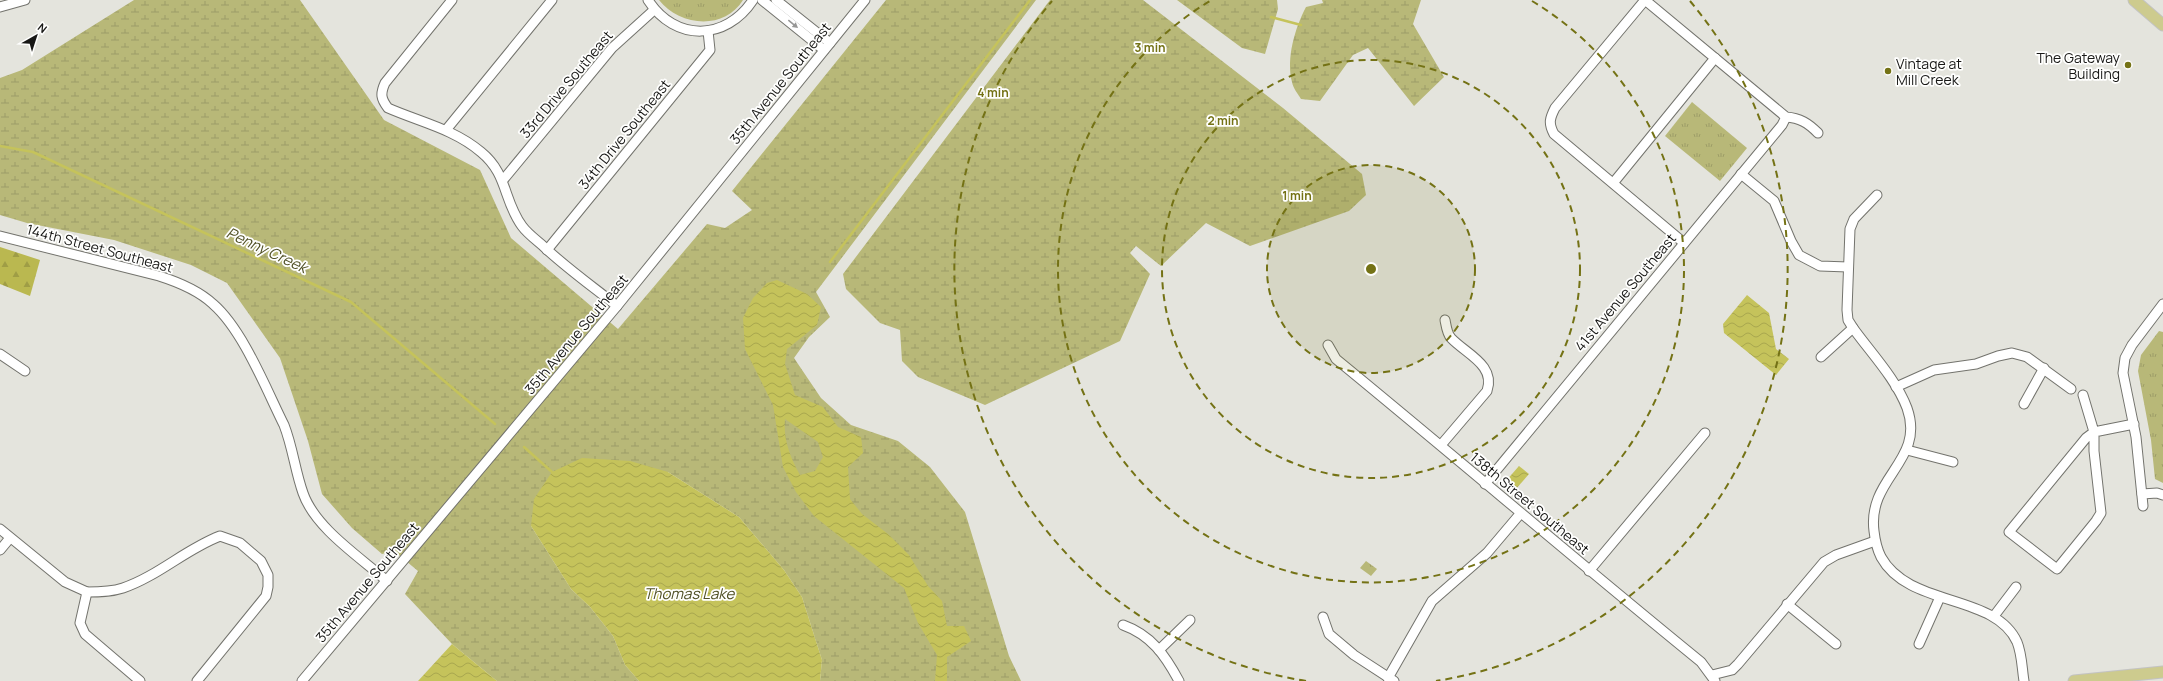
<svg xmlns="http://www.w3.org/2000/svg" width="2163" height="681" font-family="Manrope,sans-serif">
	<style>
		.forest { fill: url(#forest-firs) }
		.wetland { fill: url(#wetland-marsh) }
		.park { fill: url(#park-tufts) }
		.water { fill: url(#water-waves); fill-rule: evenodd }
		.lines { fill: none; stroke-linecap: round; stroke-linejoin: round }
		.stream { stroke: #c5c35b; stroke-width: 2.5 }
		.minor-casing { stroke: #73736d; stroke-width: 11 }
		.major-casing { stroke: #c3c3c2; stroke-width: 13 }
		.minor { stroke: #fff; stroke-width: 9 }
		.major { stroke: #cdcb8e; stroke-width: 11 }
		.oneway { fill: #979796 }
		.ring { fill: none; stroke: #747215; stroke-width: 2; stroke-dasharray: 7 5 }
		.poi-dot { fill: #747215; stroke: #fffffe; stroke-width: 1.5 }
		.labels { text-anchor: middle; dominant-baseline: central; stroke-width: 3.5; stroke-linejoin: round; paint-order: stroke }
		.poi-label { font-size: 14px; fill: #181816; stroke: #fffffe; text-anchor: end }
		.street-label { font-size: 14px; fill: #181816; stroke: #fffffe }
		.water-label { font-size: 15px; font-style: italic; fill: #515126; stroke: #fffffe }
		.centre { fill: #747215; stroke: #fffffe; stroke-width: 2 }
		.ring-label { font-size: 12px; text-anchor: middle; font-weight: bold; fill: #747215; stroke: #fffffe; stroke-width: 3.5; stroke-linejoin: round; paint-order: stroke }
	</style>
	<defs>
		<pattern id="forest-firs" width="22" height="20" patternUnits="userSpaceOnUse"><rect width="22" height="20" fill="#bab850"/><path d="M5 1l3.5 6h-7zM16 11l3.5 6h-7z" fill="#9f9d45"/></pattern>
		<pattern id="wetland-marsh" width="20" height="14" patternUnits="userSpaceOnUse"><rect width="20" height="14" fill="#b8b878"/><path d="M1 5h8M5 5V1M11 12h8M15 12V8" fill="none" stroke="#9d9d67"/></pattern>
		<pattern id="park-tufts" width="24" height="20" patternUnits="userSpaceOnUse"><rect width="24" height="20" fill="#b8b878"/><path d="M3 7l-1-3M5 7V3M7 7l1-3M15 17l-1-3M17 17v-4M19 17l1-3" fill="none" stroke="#9d9d67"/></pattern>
		<pattern id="water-waves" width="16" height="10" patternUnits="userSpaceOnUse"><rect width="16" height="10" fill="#c5c35b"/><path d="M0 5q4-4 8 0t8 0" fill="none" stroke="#a8a74e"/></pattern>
	</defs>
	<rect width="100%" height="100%" fill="#e4e4dd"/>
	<polygon class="forest" points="0,247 40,260 30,296 0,284"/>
	<g class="wetland">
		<polygon points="134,0 300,0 384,120 480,170 511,238 618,329 707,224 725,228 752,210 732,191 886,0 1036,0 816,292 830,317 809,337 794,358 821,398 851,425 898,441 930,467 965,512 1009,656 1021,681 820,681 822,660 802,597 784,570 739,517 668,472 531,526 571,589 590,607 613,636 625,665 639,681 497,681 452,644 405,594 418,571 394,551 382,554 352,528 322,494 308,441 280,358 227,283 191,265 114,240 27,223 0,215 0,78 22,70"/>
		<polygon points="1050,0 1143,0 1283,108 1362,174 1366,195 1349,211 1250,246 1206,223 1161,266 1136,246 1130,253 1150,274 1120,341 985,405 918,377 902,361 900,330 880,323 846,289 843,274"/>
		<polygon points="1177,0 1277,0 1278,9 1265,54 1242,48"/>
		<path d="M1322,0h99l-8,24 31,53 -30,29 -46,-58 -15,7 -33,46 -19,-2c-3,-5 -8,-11 -9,-17 -6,-24 3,-54 14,-75l17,-4z"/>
	</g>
	<g class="park">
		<path d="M659,0h84c-19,31 -64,26 -84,0z"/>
		<polygon points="1692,102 1747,148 1720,181 1665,136"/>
		<polygon points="2159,331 2163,332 2163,483 2155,479 2151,440 2138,371 2141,355"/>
		<polygon points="1366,561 1377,569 1371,576 1360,568"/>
	</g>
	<g class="water">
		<path d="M777,280l30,14 14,13 -4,18 -30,24 -2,15 10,31 28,12 15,20 23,10 2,16 -15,14 2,32 12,15 26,20 21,21 19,31 14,15 5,25h17l7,15 -24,16v24h-12l2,-26 -19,-32 -14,-35 -90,-72 -18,-24 -13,-25 -10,-62 -28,-56 -2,-31 10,-20 14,-15zM785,419l33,23 5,15 -8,14 -15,4c-10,-18 -17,-36 -15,-56z"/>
		<polygon points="1747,295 1769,313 1776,349 1789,359 1776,375 1724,333 1723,324"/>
		<polygon points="582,458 630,461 668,472 739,517 784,570 802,597 822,660 820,681 639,681 625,665 613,636 590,607 571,589 531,526 534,499 552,472"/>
		<polygon points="1519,466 1529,474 1515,490 1505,482"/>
		<polygon points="452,644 497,681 418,681"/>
	</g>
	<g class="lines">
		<g class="stream">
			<polyline points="1271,17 1301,25"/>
			<polyline points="0,146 33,152 351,302 495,424"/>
			<polyline points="830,262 1030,0"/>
			<polyline points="524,447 552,472"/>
		</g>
		<g class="minor-casing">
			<g id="minor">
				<path d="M452,0l-67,83c-5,11 -4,16 3,25 32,14 66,21 93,44 27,22 22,48 41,74 5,7 13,13 20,19 23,22 50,41 75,61"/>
				<path d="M648,0c27,42 78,41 105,0"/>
				<polyline points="762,0 824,50"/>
				<polyline points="776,0 830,43"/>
				<path d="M1645,0l-90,108c-5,10 -7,15 -1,26l130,109"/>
				<path d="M1645,0l141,117c14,1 22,6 32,16"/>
				<polyline points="0,7 25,0"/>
				<polyline points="446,130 552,0"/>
				<polyline points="1741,174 1774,201 1791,241 1799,255 1820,266 1848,267"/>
				<polyline points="503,180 612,48 654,10"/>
				<polyline points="1614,182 1715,58"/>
				<path d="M1877,195l-23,24 -4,10 -3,81 1,10 5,8c18,25 43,51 54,80 19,53 -40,69 -33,123 1,9 3,18 7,26 28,51 114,36 136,85 5,12 5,27 7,39"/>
				<path d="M0,236l159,40c19,6 39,14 54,28 30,26 53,85 71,121 9,23 11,46 19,68 12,35 57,64 84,88"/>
				<polyline points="547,250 710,50 708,31"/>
				<path d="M1328,345l8,14c122,100 242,203 365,303l14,19"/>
				<polyline points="0,354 25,371"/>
				<polyline points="1821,357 1853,328"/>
				<polyline points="1896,387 1934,370 1976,364 1998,356 2012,353 2027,357 2071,389"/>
				<polyline points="2083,395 2094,432 2094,451 2101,513 2096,521 2057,569 2009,532 2086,438 2094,432 2134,424"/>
				<polyline points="2024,404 2044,368"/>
				<path d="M1441,445l46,-54c9,-26 -21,-37 -36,-53 -4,-4 -5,-13 -6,-18"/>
				<polyline points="1907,450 1953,462"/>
				<polyline points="1485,484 1782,125 1786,117"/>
				<polyline points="2142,494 2157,493 2163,495"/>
				<polyline points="2143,506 2136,437 2123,373 2125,358 2132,345 2163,304"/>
				<polyline points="0,529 65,582 87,592 80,623 85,634 140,681"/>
				<polyline points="0,550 10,538"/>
				<polyline points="1589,571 1705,433"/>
				<path d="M87,592c12,0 24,0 36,-4 35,-12 63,-39 97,-52l20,7 21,18 7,14v12l-2,9 -69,85"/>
				<polyline points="1787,604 1836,644"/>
				<polyline points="1994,616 2016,587"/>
				<polyline points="1323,617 1329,634 1354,655 1394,681"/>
				<path d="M1123,625c28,10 42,30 56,56"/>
				<polyline points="1919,644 1940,597"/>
				<polyline points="1159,650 1190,620"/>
				<polyline points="1712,675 1732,670 1738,664 1824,562 1836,555 1875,541"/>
				<polyline points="1388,678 1432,601 1487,553 1520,514"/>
				<polyline points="302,681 617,306 865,0"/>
			</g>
		</g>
		<g class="major-casing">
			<g id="major">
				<polyline points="2134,0 2163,25"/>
				<polyline points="2074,681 2163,672"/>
			</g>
		</g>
		<use href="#minor" class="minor"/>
		<use href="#major" class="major"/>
	</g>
	<defs><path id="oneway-solid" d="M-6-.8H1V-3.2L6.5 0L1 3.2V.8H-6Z"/></defs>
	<use class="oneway" href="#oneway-solid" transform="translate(793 24) rotate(39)"/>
	<circle cx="1371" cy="269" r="104" fill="#747215" fill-opacity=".12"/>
	<g class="ring">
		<circle cx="1371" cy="269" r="104"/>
		<circle cx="1371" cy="269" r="209"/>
		<path d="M1532 1A313 313 0 1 1 1210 1"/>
		<path d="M1306 681A417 417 0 0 1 1052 1M1690 1A417 417 0 0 1 1436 681"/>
	</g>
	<g class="poi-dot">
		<circle cx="2128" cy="65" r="4"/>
		<circle cx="1888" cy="71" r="4"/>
	</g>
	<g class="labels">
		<g class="poi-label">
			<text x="2120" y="57">The Gateway<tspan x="2120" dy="16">Building</tspan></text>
			<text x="1896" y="63" text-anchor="start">Vintage at<tspan x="1896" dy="16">Mill Creek</tspan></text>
		</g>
		<g class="street-label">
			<text transform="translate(780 83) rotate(-51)">35th Avenue Southeast</text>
			<text transform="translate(566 84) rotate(-50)">33rd Drive Southeast</text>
			<text transform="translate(624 134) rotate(-51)">34th Drive Southeast</text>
			<text transform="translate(100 248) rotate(15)">144th Street Southeast</text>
			<text transform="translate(1625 292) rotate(-50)">41st Avenue Southeast</text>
			<text transform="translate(576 334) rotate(-50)">35th Avenue Southeast</text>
			<text transform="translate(1530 503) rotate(40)">138th Street Southeast</text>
			<text transform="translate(367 582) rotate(-50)">35th Avenue Southeast</text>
		</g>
		<g class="water-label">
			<text transform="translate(267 250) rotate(25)">Penny Creek</text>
			<text x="689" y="593">Thomas Lake</text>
		</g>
	</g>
	<circle cx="1371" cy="269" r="6" class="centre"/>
	<g class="ring-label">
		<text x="1150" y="52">3 min</text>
		<text x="993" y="97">4 min</text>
		<text x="1223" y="125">2 min</text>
		<text x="1297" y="200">1 min</text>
	</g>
	<g transform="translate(36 36) rotate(39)" stroke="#fffffe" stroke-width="3" paint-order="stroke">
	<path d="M0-3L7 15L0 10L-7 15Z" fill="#181816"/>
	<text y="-6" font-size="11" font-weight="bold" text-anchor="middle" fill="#181816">N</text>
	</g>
</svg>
